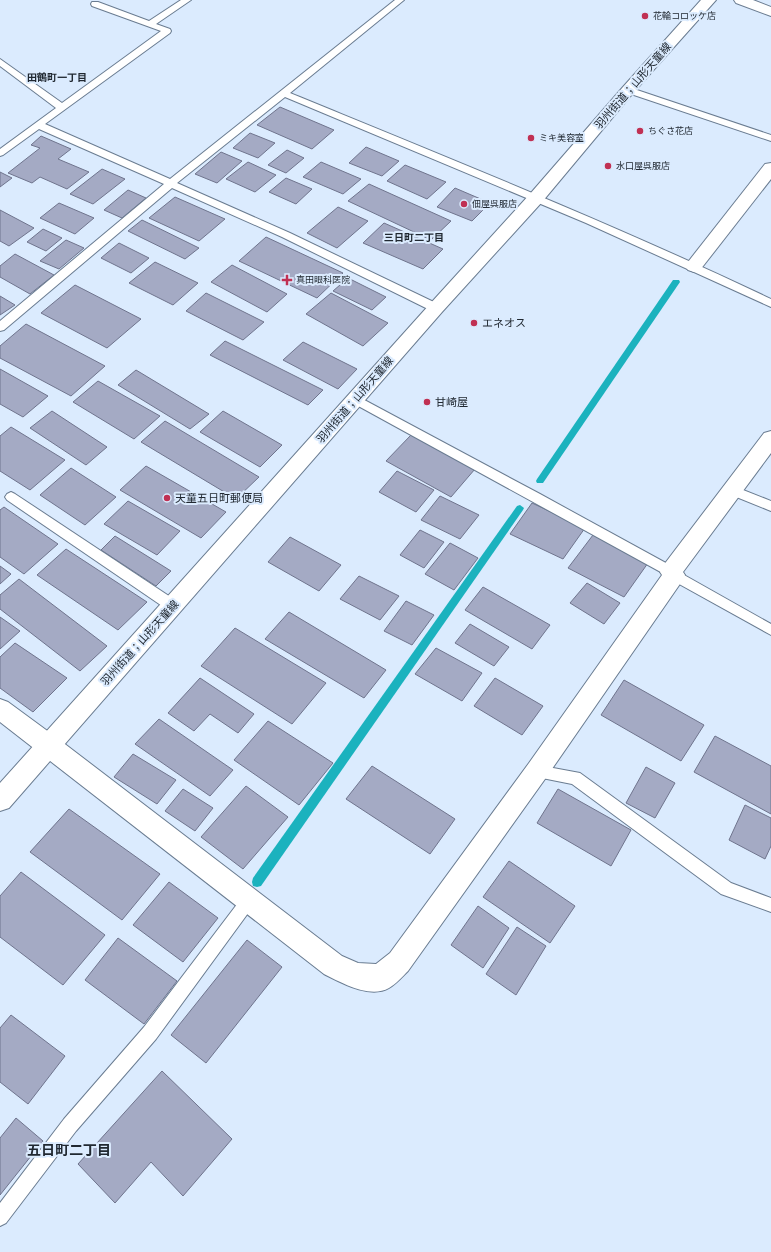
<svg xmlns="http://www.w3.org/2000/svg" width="771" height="1252" font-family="'Fira Sans Condensed','Noto Sans JP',sans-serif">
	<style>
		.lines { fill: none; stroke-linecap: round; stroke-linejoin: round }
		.stream { fill: #1bb2be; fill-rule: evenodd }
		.building { fill: #a4aac4; stroke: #6f748d }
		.lane-casing { stroke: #6a7c91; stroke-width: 2 }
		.street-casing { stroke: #6a7c91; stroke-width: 2 }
		.secondary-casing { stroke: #6a7c91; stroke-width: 2 }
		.primary-casing { stroke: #6a7c91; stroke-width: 2 }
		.lane { fill: #fff; fill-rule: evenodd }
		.street { fill: #fff; fill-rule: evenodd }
		.secondary { fill: #fff; fill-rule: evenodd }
		.primary { fill: #fff; fill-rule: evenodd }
		.poi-dot { fill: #c03053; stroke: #dbebfe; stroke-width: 1.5 }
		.labels { text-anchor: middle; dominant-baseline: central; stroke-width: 4; stroke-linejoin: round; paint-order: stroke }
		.far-poi-label { font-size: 9px; fill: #202831; stroke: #dbebfe; text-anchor: start }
		.far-neighbourhood-label { font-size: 10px; font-weight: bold; fill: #202831; stroke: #dbebfe }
		.street-label { font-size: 11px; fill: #202831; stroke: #dbebfe }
		.poi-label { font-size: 11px; fill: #202831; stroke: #dbebfe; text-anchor: start }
		.near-neighbourhood-label { font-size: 14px; font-weight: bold; fill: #202831; stroke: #dbebfe }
	</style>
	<rect width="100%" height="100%" fill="#dbebfe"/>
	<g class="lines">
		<g class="stream">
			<polygon points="673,280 679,280 680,282 543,483 537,483 536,481 537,479"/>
			<polygon points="520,505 524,508 523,510 261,886 257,887 253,886 252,882 253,878 517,506"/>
		</g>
	</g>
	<g class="building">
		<polygon points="280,107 334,130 312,149 257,125"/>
		<polygon points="250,133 275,143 258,158 233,148"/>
		<polygon points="41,136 71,149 58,159 89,172 67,189 40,177 32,183 8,173 40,148 31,145"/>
		<polygon points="366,147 399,161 382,176 349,163"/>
		<polygon points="287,150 304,158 286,173 268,165"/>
		<polygon points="221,152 242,161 217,183 195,174"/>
		<polygon points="248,162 276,175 255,192 226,179"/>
		<polygon points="321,162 361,179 343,194 303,177"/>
		<polygon points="405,165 446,182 427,199 387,181"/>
		<polygon points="102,169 125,179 93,204 70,194"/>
		<polygon points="0,172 12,178 0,187"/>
		<polygon points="286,178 312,189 296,204 269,192"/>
		<polygon points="369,184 451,221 431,240 348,201"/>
		<polygon points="455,188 490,203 472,221 437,207"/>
		<polygon points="128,190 146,198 122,218 104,210"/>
		<polygon points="175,197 225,219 199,241 149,218"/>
		<polygon points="59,203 94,218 75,234 40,218"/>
		<polygon points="338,207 368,221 337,248 307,233"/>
		<polygon points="0,210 34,228 9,246 0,241"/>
		<polygon points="142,220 199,248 185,259 128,231"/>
		<polygon points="384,223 443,249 423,269 363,243"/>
		<polygon points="43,229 62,238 46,251 27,242"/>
		<polygon points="266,237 343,273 317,298 239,261"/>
		<polygon points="66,240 84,248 59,269 40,261"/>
		<polygon points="119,243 149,258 131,273 101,258"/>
		<polygon points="15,254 54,275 30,294 0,277 0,266"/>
		<polygon points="155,262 198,283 173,305 129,283"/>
		<polygon points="232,265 287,294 267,312 211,282"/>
		<polygon points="348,278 386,297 372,310 333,291"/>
		<polygon points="75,285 141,319 107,348 41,313"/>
		<polygon points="206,293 264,322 243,340 186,311"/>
		<polygon points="331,293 388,323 363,346 306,314"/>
		<polygon points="0,296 15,305 0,315"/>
		<polygon points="26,324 105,366 71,396 0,358 0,346"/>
		<polygon points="225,341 323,390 308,405 210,355"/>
		<polygon points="303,342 357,369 338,389 283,360"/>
		<polygon points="0,369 48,396 23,417 0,404"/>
		<polygon points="136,370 209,414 190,429 118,385"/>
		<polygon points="98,381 160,416 134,439 73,402"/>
		<polygon points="52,411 107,447 86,465 30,428"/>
		<polygon points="223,411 282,445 260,467 200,432"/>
		<polygon points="165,421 259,477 236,499 141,442"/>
		<polygon points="11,427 65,460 30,490 0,471 0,436"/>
		<polygon points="411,435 475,469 451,497 386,461"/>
		<polygon points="146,466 226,512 201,538 120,490"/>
		<polygon points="71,468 116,497 85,525 40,495"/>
		<polygon points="397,471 434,490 416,512 379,492"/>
		<polygon points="440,496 479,515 460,539 421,520"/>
		<polygon points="128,501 180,531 157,555 104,524"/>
		<polygon points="532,503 585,528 563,559 510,534"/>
		<polygon points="4,507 58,544 24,574 0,557 0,510"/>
		<polygon points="420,530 444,542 424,568 400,555"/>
		<polygon points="593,535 648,563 624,597 568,568"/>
		<polygon points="115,536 171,571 156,586 101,550"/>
		<polygon points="290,537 341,565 319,591 268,562"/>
		<polygon points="450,543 478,558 454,590 425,574"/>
		<polygon points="66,549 147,602 118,630 37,575"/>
		<polygon points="0,566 11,574 0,584"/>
		<polygon points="359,576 399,596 380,620 340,599"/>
		<polygon points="19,579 107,646 80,671 0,609 0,595"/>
		<polygon points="587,583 620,603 604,624 570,603"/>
		<polygon points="483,587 550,625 532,649 465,610"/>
		<polygon points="406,601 434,615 412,645 384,631"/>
		<polygon points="289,612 386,670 364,698 265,639"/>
		<polygon points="0,617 20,631 0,649"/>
		<polygon points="470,624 509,647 494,666 455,643"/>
		<polygon points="235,628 326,683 292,724 201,666"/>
		<polygon points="15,643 67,678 33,712 0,688 0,657"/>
		<polygon points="436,648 482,673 462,701 415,674"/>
		<polygon points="200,678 254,714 238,733 210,714 194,731 168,713"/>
		<polygon points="495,678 543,706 522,735 474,706"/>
		<polygon points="624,680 704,725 681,761 601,715"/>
		<polygon points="159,719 233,770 210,796 135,744"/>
		<polygon points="268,721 333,763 299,805 234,760"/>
		<polygon points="715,736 771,766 771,814 694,772"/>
		<polygon points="133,754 176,780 157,804 114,777"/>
		<polygon points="372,766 455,819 430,854 346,799"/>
		<polygon points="646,767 675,783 655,818 626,803"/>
		<polygon points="246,786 288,817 243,869 201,837"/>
		<polygon points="183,789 213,808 195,831 165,811"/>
		<polygon points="558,789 631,830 611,866 537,823"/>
		<polygon points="745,805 771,818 771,846 765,859 729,840"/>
		<polygon points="69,809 160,874 122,920 30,852"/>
		<polygon points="509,861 575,906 550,943 483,897"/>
		<polygon points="21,872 105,935 63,985 0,937 0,896"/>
		<polygon points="169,882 218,918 183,962 133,925"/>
		<polygon points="478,906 509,928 483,968 451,945"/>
		<polygon points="517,927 546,946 516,995 486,974"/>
		<polygon points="118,938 177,981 144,1024 85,980"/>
		<polygon points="247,940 282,967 206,1063 171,1035"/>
		<polygon points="11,1015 65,1056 28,1104 0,1082 0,1028"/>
		<polygon points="162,1071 232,1139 183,1196 151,1162 115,1203 78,1164"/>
		<polygon points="16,1118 43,1141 0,1195 0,1138"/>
	</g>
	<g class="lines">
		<g class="lane-casing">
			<g id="lane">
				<path d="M181,0h10l-35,24 14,5 1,2 -1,2 -125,91 125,55 225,-179h9l-114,93c161,66 323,131 481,206v8l-185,-84 -301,-126 -108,86 113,50 150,72 1,3 -1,3h-8l-150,-74 -110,-49 -168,142 -4,1v-10l164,-137 -125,-55 -36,26 -3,1v-7l56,-41 -56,-42v-7l62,44 99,-72 -69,-25 -1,-2 1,-2h6l51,19z"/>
				<polygon points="628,87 771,135 771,141 625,92 624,90"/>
				<polygon points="355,395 540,494 675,568 677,571 771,624 771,635 670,579 668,576 351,402 349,399 351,396"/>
				<polygon points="733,486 771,501 771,511 729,494 727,491 729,488"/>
				<polygon points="11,492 15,494 178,602 179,606 178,610 173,611 168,610 7,500 5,497 7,494"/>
				<polygon points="537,765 580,773 731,883 771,898 771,912 721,894 572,784 532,776 530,771 532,766"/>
				<polygon points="249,893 254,895 257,900 254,905 156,1039 76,1131 6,1223 0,1226 0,1203 64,1119 144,1027 244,895"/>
			</g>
		</g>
		<g class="street-casing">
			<g id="street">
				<polygon points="771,163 771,179 700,270 694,272 688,270 685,266 688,262 765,164"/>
				<path d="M771,431v22l-88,119 2,3 -3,6 -137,198 -137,192c-6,6 -12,13 -19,17 -19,11 -47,-5 -65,-14l-324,-252v-23l8,3 49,36 285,218 16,7 18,1 14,-11 139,-190 133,-188 -2,-3 3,-6 101,-133z"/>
			</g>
		</g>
		<g class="secondary-casing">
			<polygon id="secondary" points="734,0 753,0 771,7 771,16 736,3"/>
		</g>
		<g class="primary-casing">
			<polygon id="primary" points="701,0 716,0 633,93 542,202 442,312 9,808 0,811 0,783 430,304 530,194 623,87"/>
		</g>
		<use href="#lane" class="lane"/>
		<use href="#street" class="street"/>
		<use href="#secondary" class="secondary"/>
		<use href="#primary" class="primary"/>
	</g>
	<g class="poi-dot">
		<circle cx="645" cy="16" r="4"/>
		<circle cx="640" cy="131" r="4"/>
		<circle cx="531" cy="138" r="4"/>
		<circle cx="608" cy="166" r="4"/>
		<circle cx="464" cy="204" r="4"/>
		<path d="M285 274h4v4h4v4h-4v4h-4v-4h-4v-4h4z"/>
		<circle cx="474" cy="323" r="4"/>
		<circle cx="427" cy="402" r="4"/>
		<circle cx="167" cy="498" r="4"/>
	</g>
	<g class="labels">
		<g class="far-poi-label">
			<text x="653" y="16">花輪コロッケ店</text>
			<text x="648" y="131">ちぐさ花店</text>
			<text x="539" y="138">ミキ美容室</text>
			<text x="616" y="166">水口屋呉服店</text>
			<text x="472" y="204">佃屋呉服店</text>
			<text x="296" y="280">真田眼科医院</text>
		</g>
		<g class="far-neighbourhood-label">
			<text x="57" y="78">田鶴町一丁目</text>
			<text x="414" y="238">三日町二丁目</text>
		</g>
		<g class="street-label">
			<text transform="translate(633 86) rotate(-49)">羽州街道；山形天童線</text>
			<text transform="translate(355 400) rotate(-49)">羽州街道；山形天童線</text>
			<text transform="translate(140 643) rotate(-48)">羽州街道；山形天童線</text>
		</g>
		<g class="poi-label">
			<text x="482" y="323">エネオス</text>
			<text x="435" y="402">甘崎屋</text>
			<text x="175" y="498">天童五日町郵便局</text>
		</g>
		<g class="near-neighbourhood-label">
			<text x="69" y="1150">五日町二丁目</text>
		</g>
	</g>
</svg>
